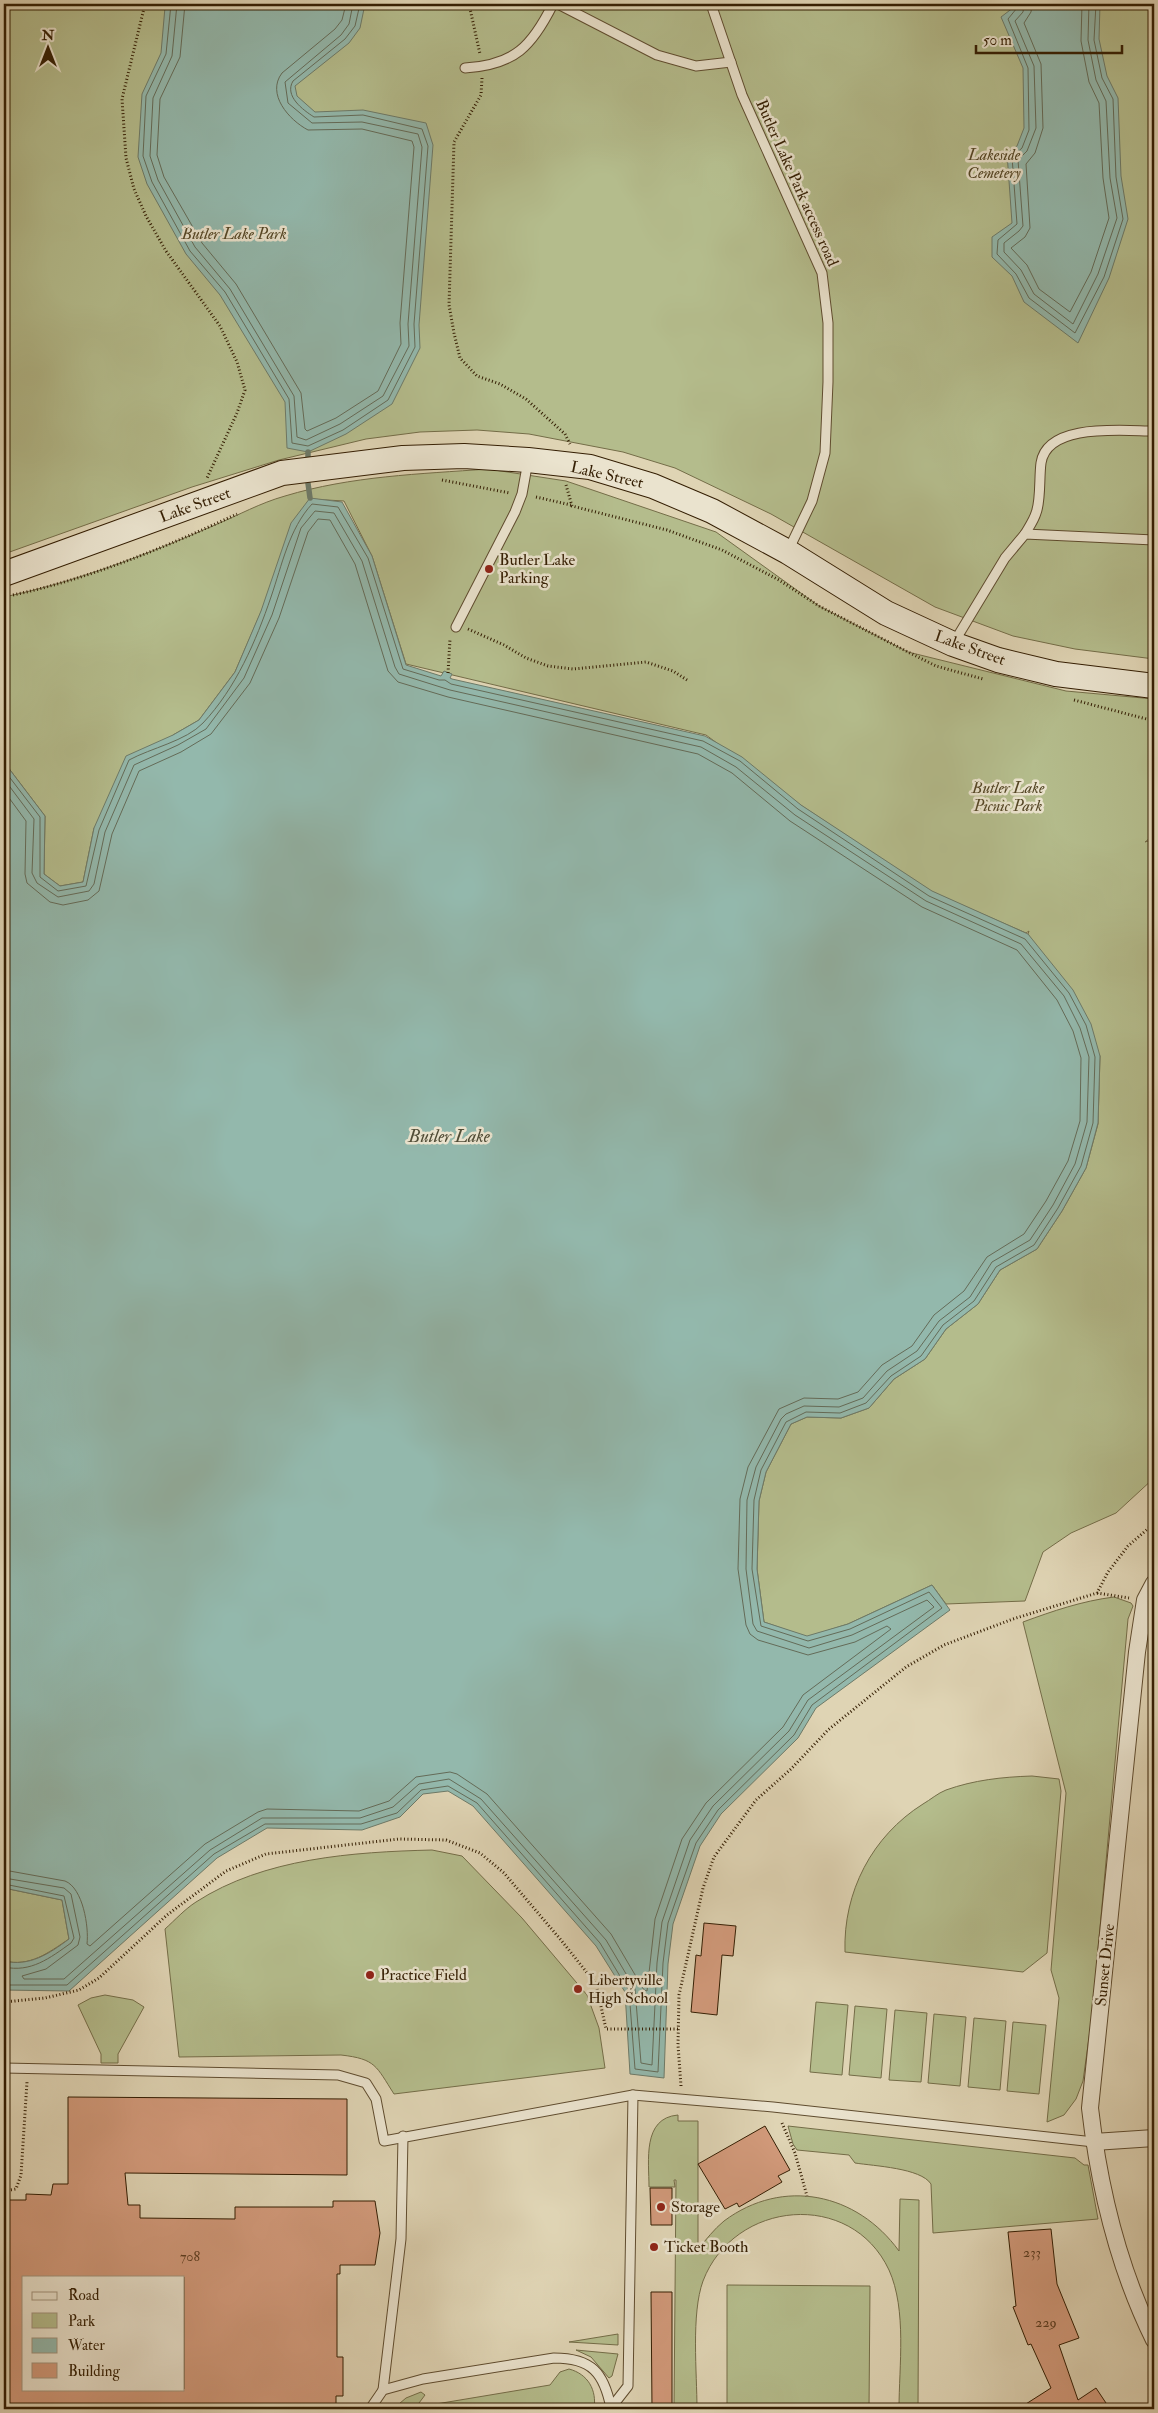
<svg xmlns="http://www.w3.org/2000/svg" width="1158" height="2413" font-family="'IM FELL Double Pica',serif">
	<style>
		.green { fill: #b4bc8c; stroke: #746d48 }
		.water { fill: #93b8ac; stroke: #6d7a68 }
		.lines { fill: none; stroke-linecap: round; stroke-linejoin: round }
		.shore { stroke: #646b58; stroke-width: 1 }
		.stream { stroke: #6d7a68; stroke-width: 5.5 }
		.building { fill: #d29a7b; stroke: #341e03; fill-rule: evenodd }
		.lane-casing { stroke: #5f4c2f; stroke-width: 11 }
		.street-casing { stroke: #5f4c2f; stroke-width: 18 }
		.secondary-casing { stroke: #341e03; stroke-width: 26 }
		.path { stroke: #341e03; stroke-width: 3; stroke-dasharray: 1 2.5; stroke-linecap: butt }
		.lane { stroke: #eae3ce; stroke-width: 9 }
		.street { stroke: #eae3ce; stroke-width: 16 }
		.secondary { stroke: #eae3ce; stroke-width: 24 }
		.poi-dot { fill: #8f2418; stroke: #eae3ce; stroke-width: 2 }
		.labels { text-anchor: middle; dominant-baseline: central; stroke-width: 5; stroke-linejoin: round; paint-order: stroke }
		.number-label { font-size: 14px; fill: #5c3d21 }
		.park-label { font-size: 16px; font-style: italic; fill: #544625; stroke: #eae3ce }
		.street-label { font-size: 16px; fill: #341e03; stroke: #eae3ce }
		.poi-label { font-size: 16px; fill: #341e03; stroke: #eae3ce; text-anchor: start }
		.water-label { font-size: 18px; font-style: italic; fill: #504c36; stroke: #eae3ce }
	</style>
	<rect width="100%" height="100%" fill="#dfd4b4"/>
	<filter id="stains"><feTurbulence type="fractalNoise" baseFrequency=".004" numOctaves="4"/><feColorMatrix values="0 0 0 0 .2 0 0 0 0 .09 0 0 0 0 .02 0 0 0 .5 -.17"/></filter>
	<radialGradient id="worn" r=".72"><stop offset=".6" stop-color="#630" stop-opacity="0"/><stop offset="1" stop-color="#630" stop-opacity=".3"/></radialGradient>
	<g class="green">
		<polygon points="4,4 1154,4 1154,659 1075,649 1013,636 935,607 771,514 675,468 623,452 529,434 477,430 420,432 366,439 279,460 192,487 4,554"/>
		<path d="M488,469l78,12 150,51 103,74 89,46 158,39 88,8v136l-9,7 9,-3v639l-38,35 -45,20 -28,19 -18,49 -79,3 -14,-19 -84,39 -41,13 -43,-15 -7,-53 2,-68 7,-29 25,-48 16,-7 34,1 28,-10 25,-29 31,-20 21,-30 32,-25 22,-34 37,-21 25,-38 24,-43 12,-44 2,-68 -72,-122 1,-3 -3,2 -94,-41 -130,-86 -96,-71 -300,-71 -34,-108 -28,-55 -34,-2 -75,173 -36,48 -26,15 -79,93 -11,54 -23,4 -16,-12 1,-58 -41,-54v-165c72,-15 144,-43 211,-72 24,-10 45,-22 70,-29 66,-20 135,-22 203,-27z"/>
		<path d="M1114,1597l17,6 2,3 -5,13 -36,397 -9,65 -7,18 -12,16 -17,7 12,-124 -8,-28 15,-177 -43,-171c30,-11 59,-21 91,-25z"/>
		<path d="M1032,1776l27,3 2,12 -14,162 -24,19 -178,-20c-2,-60 27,-116 78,-148 7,-4 15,-11 23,-14 28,-10 56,-13 86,-14z"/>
		<path d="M432,1850l30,6 60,62 65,77 12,33 6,40 -211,26c-18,-28 -18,-35 -53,-39l-162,2 -14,-128c10,-9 20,-20 31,-27 68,-44 157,-50 236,-52z"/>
		<path d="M4,1888l58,12 7,39c-21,14 -39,28 -65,22z"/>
		<polygon points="105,1995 133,2000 144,2007 118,2054 118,2063 101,2063 101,2054 78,2005 91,1998"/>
		<polygon points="816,2002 848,2005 842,2075 810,2072"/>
		<polygon points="855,2006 887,2009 881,2078 849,2075"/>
		<polygon points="895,2010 927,2013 921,2082 889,2080"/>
		<polygon points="934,2014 966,2017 960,2086 928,2083"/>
		<polygon points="974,2018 1006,2021 1000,2090 968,2087"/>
		<polygon points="1013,2022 1046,2025 1039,2094 1007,2091"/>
		<path d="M678,2115v6h20v128c8,-9 16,-20 26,-28 59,-44 133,-28 175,30l1,-52 19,1 -1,209h-19c0,-43 8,-99 -10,-139 -38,-81 -155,-70 -186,11 -12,33 -6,92 -6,128h-23l2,-229h-2l1,7h-26c0,-26 -7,-69 29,-72z"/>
		<path d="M788,2126l287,32 9,7h4l10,54 -165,14 -2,-49c-10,-16 -57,-18 -76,-21l-6,-8 -52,-5 -4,-6z"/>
		<polygon points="727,2285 870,2286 869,2409 727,2409"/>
		<polygon points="618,2334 618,2345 569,2342"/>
		<polygon points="576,2350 618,2354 612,2376 609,2378 591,2357"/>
		<path d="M569,2369c19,5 28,21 25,40h-201l13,-11 15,-6 4,3 -6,8 5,3 126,-21 10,-13z"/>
	</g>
	<g class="water">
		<polygon points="167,4 365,4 360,28 349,43 295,86 297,96 315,112 363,110 426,123 433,145 419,325 420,348 392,404 346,434 308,452 287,448 285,402 220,295 186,254 147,184 138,157 142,94 161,53 165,7"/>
		<polygon points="1018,4 1100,4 1099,39 1107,76 1118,98 1121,176 1128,219 1109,278 1078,343 1024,302 1012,276 992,257 992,237 1012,223 1007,153 1017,146 1024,128 1023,68 1001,17"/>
		<path d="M310,498l32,4 30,54 34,109 35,11 3,-5 8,3 -2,4 2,1 253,57 37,21 59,48 131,86 96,43 45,56 18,34 9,32 -2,67 -12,45 -24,43 -25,38 -37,21 -22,34 -32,25 -21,30 -31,20 -25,29 -28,10 -34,-1 -16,7 -25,48 -7,29 -2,68 7,53 43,14 41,-12 84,-39 18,25 -134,98 -18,30 -77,76 -21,32 -27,78 -5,40 -4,114 -34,-4 -5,-82 -29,-46 -123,-140 -25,-15 -25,3 -23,23 -38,13 -95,-2 -50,30 -148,133 -65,-1v-29c25,6 45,-7 65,-22l-7,-39 -58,-12v-1126l41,54 -1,58 16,12 23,-4 11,-54 32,-72 47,-21 26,-15 36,-48 26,-61 30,-88z"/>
	</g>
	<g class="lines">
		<g class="shore">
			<path d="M171,4l-5,50 -20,42 -3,60 9,26 38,69 35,41 64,107 3,44 16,3 35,-16 45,-30 27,-53 -1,-23 14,-178 -6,-17 -59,-14 -49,2c-11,-7 -30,-21 -21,-36l52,-42 10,-13 5,-22"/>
			<polyline points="177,4 172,56 153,98 150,156 158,180 195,247 230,289 294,396 297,437 306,440 340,424 383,396 409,346 408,324 422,147 418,134 362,122 312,123 288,103 285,82 341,35 349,24 353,4"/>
			<path d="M185,4l-5,53 -20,42 -3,56 7,22 38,66 34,41 65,109 4,36 2,2 29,-13 42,-27 23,-47 -1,-21 14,-176 -2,-6 -50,-12 -54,1c-19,-10 -42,-36 -26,-57l53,-44 7,-9 4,-16"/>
			<polyline points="1018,4 1017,8 1008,19 1028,68 1029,130 1022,148 1012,157 1017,224 998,240 997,254 1016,274 1029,298 1075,333 1104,277 1123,219 1116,177 1113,99 1102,78 1094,40 1096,4"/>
			<polyline points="1024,4 1023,12 1015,21 1034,66 1036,128 1027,151 1018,160 1023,226 1019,231 1004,243 1004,252 1021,270 1034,294 1073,324 1098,274 1117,218 1110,178 1106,101 1096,80 1088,40 1089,4"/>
			<polyline points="1032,4 1031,12 1024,23 1041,64 1043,128 1035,153 1026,164 1030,228 1025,237 1011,248 1027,265 1039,289 1070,312 1091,272 1109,218 1103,178 1099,103 1089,82 1081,41 1082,4"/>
			<path d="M4,770l36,47v60l18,14 28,-5 13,-56 30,-70c22,-12 57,-19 74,-37 33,-35 53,-82 68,-126 11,-32 18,-68 41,-93l26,3 30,51 35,111 36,11h6l6,4 252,57 37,20 58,48 131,87 96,43 44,54 17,32 9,32 -2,66 -12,43 -23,42 -24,37 -38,22 -22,34 -31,24 -22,31 -30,20 -25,27 -26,10 -34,-1 -20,10 -25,48 -7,30 -2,69 9,57 47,15 42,-12 79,-37 13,16 -130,97 -18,30 -76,75 -22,33 -28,80 -5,40 -5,109 -23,-3 -6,-78 -29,-48 -123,-140 -29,-17 -27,4 -24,23 -36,11h-96l-51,30 -147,131h-63"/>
			<polyline points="4,779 34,819 32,873 37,883 58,897 89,891 94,884 105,832 134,765 178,745 206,729 244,678 272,615 301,528 315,511 334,513 362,561 395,667 399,674 450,690 701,747 736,767 795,815 926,901 1021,944 1064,996 1080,1028 1089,1057 1087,1122 1075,1164 1053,1205 1030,1240 992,1262 970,1297 939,1321 917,1351 887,1371 863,1398 839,1407 804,1406 786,1414 781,1419 756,1467 747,1500 746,1569 753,1624 757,1631 809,1648 852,1635 927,1600 934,1607 808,1700 789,1731 713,1806 690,1840 662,1922 657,1963 652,2065 641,2063 635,1989 606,1940 481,1799 449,1779 419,1784 393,1807 360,1818 262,1818 210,1850 64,1979 24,1979 22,1976 46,1969 78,1945 80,1937 71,1894 64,1888 4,1878"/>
			<path d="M4,791l22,30 -1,53 2,9 23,19 13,3 25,-5 11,-9 13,-57 27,-63 42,-19 30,-18 39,-51 29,-65 29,-86 10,-13 12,1 25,44 33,107 10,11 50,15 250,57 34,19 58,48 132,86 95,43 40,50 16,31 8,27 -1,63 -12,40 -22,40 -22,33 -37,23 -23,34 -30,24 -22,31 -30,19 -24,27 -20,7 -34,-1 -25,11 -31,58 -8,32 -2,70 8,56 4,9 8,6 50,15 47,-13 32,-16 4,3 -88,66 -20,32 -77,76 -24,36 -27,80 -8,72 -3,-1 -33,-56 -124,-140 -30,-20 -7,-2 -34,5 -27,24 -30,10 -92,-2 -9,3 -53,32 -115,102 -3,-2c2,-17 -4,-56 -22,-63l-61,-11"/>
			<path d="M4,1884l60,12 10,42 -3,5c-21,15 -40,30 -67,24"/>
		</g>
		<g class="stream">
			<polyline points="308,464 308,452"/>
			<polyline points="307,476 310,498"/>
		</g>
	</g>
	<g class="building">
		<polygon points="704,1923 736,1926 733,1956 722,1955 717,2015 691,2012 696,1955 701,1956"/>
		<path d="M68,2097l279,2v76l-222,-2 3,32h12v13l95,1v-12h98v-6h42l5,32 -5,32h-35v9h-3v83h6v39h-7v13h-332v-209h22v-6l25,1 2,-11h15zM24,2277h160v112h-160z"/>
		<polygon points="765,2126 790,2170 778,2176 782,2182 739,2207 737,2203 725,2209 698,2164"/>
		<polygon points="650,2188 672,2188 672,2225 651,2225"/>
		<polygon points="1051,2229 1057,2284 1079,2338 1059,2345 1078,2400 1096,2388 1110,2409 1018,2409 1051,2388 1031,2344 1028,2345 1013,2307 1016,2306 1008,2232"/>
		<polygon points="651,2292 672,2292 672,2409 652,2409"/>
	</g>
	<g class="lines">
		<g class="lane-casing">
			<g id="lane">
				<polyline points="558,4 657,55 696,66 731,62"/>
				<polyline points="711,4 742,95 822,273 828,323 828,382 825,453 812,501 788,551"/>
				<path d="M465,68c50,-3 67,-22 88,-64"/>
				<path d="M1025,534c4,-7 9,-14 11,-21 5,-12 3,-36 5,-50 6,-41 83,-32 113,-32"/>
				<polyline points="456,627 515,512 522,494 528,461"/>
				<polyline points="953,644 1005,558 1025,534 1154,540"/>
				<polyline points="4,2068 338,2075 366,2083 376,2099 384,2141 633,2095 628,2386 610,2409"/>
				<polyline points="633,2095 773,2107 1094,2142"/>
				<polyline points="383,2390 401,2239 403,2136"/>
				<path d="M370,2409l13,-19 40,-11 131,-21c38,0 50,15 57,50"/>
			</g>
		</g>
		<g class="street-casing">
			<g id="street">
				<path d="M1154,1583l-9,17 -8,52 -47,456c9,79 29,161 64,232"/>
				<polyline points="1094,2142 1154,2138"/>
			</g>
		</g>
		<g class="secondary-casing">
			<polyline id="secondary" points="4,574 282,473 403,458 464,456 528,460 590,467 653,486 712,511 788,552 886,613 953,644 998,660 1056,674 1154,686"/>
		</g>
		<g class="path">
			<polyline points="145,4 122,99 126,158 134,189 146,216 166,251 220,326 237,362 245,390 237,413 207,478"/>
			<polyline points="469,4 480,54"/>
			<polyline points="482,78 481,95 454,142 449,305 454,333 460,358 477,376 500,384 526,399 565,434 570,444"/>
			<polyline points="442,480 510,493"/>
			<polyline points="566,485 572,506 667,530 722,550 779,580 819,606 908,652 936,666 983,679"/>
			<polyline points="536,497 571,505"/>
			<path d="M13,595c76,-16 153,-48 224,-81"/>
			<polyline points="468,629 504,645 526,658 548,666 573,669 646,662 673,671 687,680"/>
			<polyline points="448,673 450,639"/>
			<polyline points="1074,700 1154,721"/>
			<polyline points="1097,1593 1129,1598"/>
			<polyline points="4,2002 45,1998 79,1990 99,1978 167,1915 226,1871 266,1854 399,1839 446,1840 480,1853 504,1873 561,1940 596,1984 606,2029 679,2029"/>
			<polyline points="681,2086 678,2045 679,1995 703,1888 714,1857 756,1800 791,1769 828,1730 906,1667 944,1645 1013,1619 1097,1593 1108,1572 1128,1546 1151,1526 1154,1507"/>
			<polyline points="782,2123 795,2153 807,2196"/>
			<polyline points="4,2191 16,2189 21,2175 27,2082"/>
		</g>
		<use href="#lane" class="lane"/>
		<use href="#street" class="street"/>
		<use href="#secondary" class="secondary"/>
	</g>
	<g class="poi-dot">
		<circle cx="489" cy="569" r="5"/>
		<circle cx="370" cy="1975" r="5"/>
		<circle cx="578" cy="1989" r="5"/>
		<circle cx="661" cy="2207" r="5"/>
		<circle cx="654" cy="2247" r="5"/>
	</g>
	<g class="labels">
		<g class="number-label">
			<text x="1032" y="2252">233</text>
			<text x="190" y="2256">708</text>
			<text x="1046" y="2322">229</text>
		</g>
		<g class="park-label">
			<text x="994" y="155">Lakeside<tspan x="994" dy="18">Cemetery</tspan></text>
			<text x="234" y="234">Butler Lake Park</text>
			<text x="1008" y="788">Butler Lake<tspan x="1008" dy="18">Picnic Park</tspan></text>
		</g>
		<g class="street-label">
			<text transform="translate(797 183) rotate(66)">Butler Lake Park access road</text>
			<text transform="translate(607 475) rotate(13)">Lake Street</text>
			<text transform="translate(195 505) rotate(-20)">Lake Street</text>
			<text transform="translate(970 648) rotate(20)">Lake Street</text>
			<text transform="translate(1105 1965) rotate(-84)">Sunset Drive</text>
		</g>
		<g class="poi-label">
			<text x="499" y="560">Butler Lake<tspan x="499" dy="18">Parking</tspan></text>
			<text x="380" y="1975">Practice Field</text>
			<text x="588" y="1980">Libertyville<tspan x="588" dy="18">High School</tspan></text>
			<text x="671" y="2207">Storage</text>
			<text x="664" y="2247">Ticket Booth</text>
		</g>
		<g class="water-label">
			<text x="449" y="1136">Butler Lake</text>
		</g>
	</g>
	<rect width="1158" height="2413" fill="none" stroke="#dfd4b4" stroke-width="20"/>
	<rect x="5" y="5" width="1148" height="2403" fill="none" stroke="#341e03" stroke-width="2.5"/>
	<rect x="10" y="10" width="1138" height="2393" fill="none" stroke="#341e03"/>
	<rect x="22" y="2276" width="162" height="115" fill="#eae3ce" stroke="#a1947d"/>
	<rect x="32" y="2292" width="25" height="8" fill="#eae3ce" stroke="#a1947d"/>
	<text x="68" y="2300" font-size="15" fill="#341e03">Road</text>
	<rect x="32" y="2313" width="25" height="15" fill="#b4bc8c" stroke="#a1947d"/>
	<text x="68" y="2326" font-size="15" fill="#341e03">Park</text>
	<rect x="32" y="2338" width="25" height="15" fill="#93b8ac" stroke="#a1947d"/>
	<text x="68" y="2350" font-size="15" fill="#341e03">Water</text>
	<rect x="32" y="2363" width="25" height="15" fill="#d29a7b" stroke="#a1947d"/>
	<text x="68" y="2376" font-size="15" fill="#341e03">Building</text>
	<g transform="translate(48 48)" stroke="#eae3ce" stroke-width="4" paint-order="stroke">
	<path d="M0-4L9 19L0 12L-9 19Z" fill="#341e03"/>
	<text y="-8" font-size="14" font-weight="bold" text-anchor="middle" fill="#341e03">N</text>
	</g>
	<path d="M976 45v8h146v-8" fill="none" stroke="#341e03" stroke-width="2.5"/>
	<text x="983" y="45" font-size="15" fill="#341e03" stroke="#eae3ce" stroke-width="4" paint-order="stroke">50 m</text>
	<rect width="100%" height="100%" filter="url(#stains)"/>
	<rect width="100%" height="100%" fill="url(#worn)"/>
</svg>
